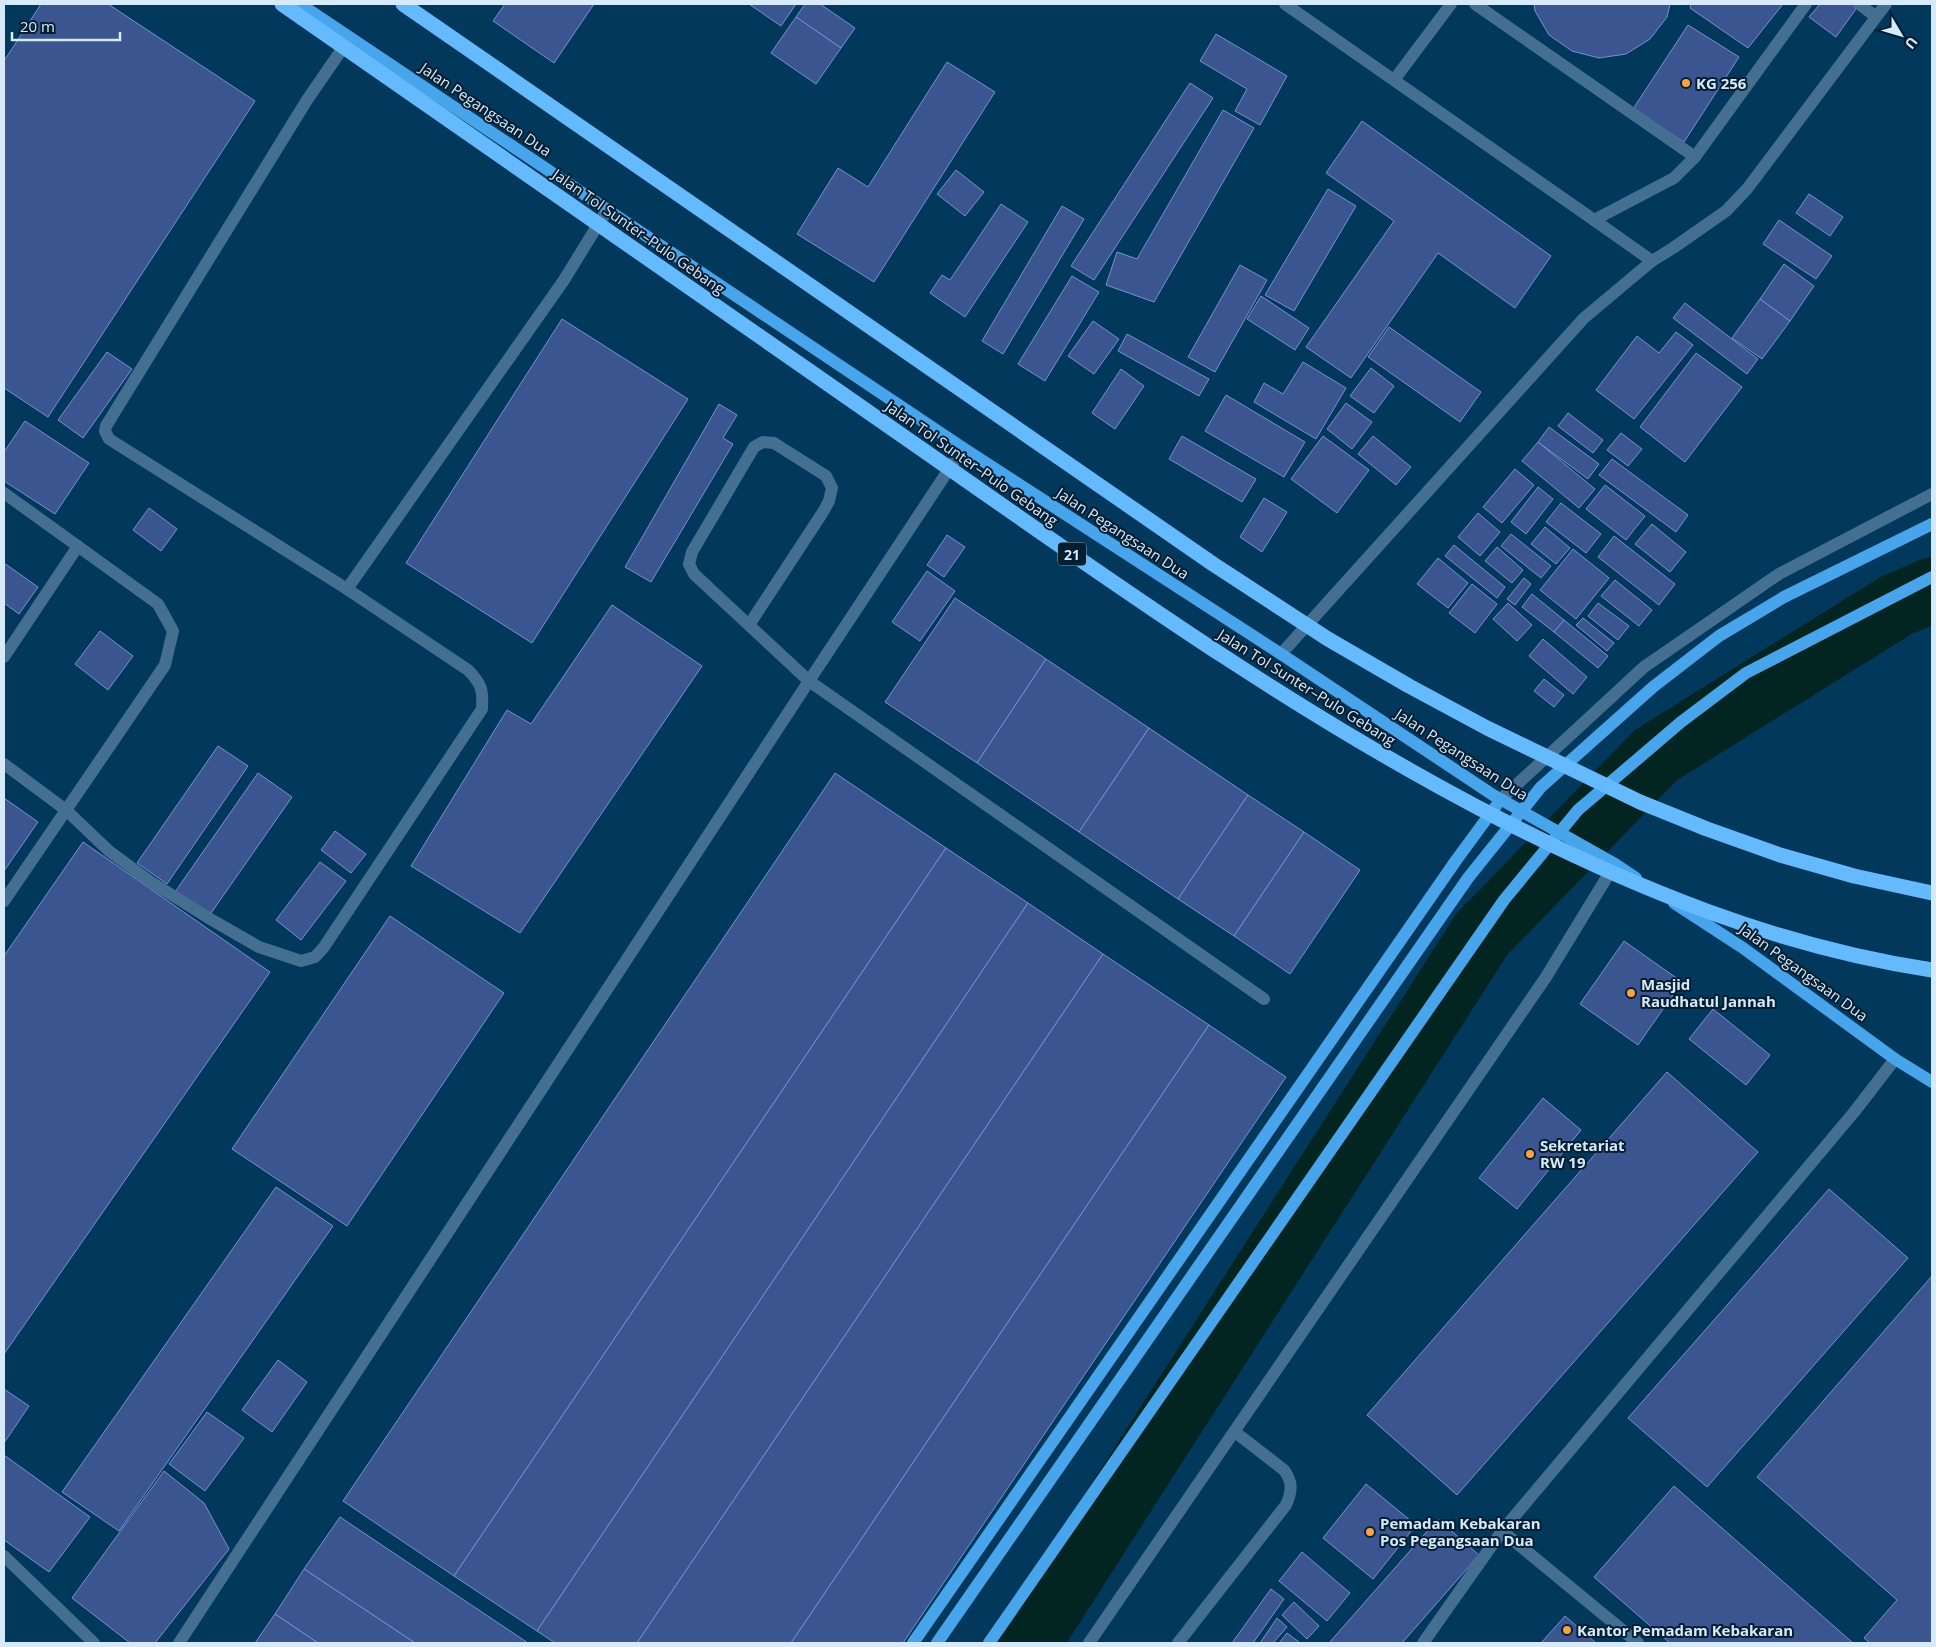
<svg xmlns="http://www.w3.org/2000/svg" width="1936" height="1647" font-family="'Open Sans',sans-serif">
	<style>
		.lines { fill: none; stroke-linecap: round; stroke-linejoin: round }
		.river { stroke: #022521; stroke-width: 65 }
		.building { fill: #3b5590; stroke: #7592d2 }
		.minor { stroke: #456f91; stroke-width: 12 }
		.major { stroke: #48a5ec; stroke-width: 12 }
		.major-bridge { stroke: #48a5ec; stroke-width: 12 }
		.highway-bridge { stroke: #65bafe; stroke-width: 15 }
		.poi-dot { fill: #f6a247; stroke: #041e32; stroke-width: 2 }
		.labels { text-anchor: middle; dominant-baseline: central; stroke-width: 4; stroke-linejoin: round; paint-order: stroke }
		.shield { fill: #041e32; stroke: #98adbf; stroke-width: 1 }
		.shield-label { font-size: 14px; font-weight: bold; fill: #d7eafb }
		.poi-label { font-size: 15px; font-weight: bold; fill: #d7eafb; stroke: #041e32; text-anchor: start }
		.street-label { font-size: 15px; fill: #d7eafb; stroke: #041e32 }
	</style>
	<rect width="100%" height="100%" fill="#01385b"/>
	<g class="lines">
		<polyline class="river" points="1028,1643 1482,934 1656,755 1897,605 1932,590"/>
	</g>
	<g class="building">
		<polygon points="41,4 108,4 255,101 48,417 4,388 4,61"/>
		<polygon points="505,4 594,4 554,63 493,21"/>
		<polygon points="749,4 796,4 781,26"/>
		<polygon points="805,4 820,4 855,28 841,48 796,17"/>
		<polygon points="1534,4 1670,4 1667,17 1650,39 1626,54 1599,58 1572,51 1549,35 1535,11"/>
		<polygon points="1691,4 1783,4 1748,48 1690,8"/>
		<polygon points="1820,4 1855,4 1858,6 1836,37 1809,17"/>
		<polygon points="796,17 841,48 816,84 771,53"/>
		<polygon points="1688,25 1739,57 1684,142 1633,109"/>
		<polygon points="1216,34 1287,76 1260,125 1235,111 1247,89 1200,61"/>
		<polygon points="947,62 995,92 874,282 797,234 838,168 868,187"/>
		<polygon points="1190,83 1213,98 1094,280 1071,266"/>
		<polygon points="1223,110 1254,128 1154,302 1106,285 1117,252 1137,259"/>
		<polygon points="1362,121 1551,256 1515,308 1438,253 1351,378 1306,347 1394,221 1326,173"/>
		<polygon points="956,170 984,192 965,216 937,194"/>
		<polygon points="1328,189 1356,206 1294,311 1265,295"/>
		<polygon points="1809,194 1843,217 1830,236 1796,213"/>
		<polygon points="1001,204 1028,222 965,317 930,293 942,275 950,280"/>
		<polygon points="1062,206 1084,219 1003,354 982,341"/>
		<polygon points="1779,220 1832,256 1816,279 1763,244"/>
		<polygon points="1784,264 1814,286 1790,321 1760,299"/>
		<polygon points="1240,265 1267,280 1215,372 1188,357"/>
		<polygon points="1072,276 1099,292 1045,381 1018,364"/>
		<polygon points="1261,296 1309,328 1295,350 1247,319"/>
		<polygon points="1760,299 1790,321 1762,359 1732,338"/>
		<polygon points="1685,303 1758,359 1747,374 1673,318"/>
		<polygon points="562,319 688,399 532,643 406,563"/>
		<polygon points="1093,321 1119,339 1094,374 1068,356"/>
		<polygon points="1389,327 1481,392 1460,422 1368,357"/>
		<polygon points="1676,332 1693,345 1634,419 1596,390 1637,336 1659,353"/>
		<polygon points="1127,334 1209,379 1199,396 1118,351"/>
		<polygon points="107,352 132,369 83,438 58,420"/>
		<polygon points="1696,353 1742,387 1685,462 1640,427"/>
		<polygon points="1303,362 1346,388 1316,439 1254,402 1264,383 1283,394"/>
		<polygon points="1371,368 1394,386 1374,413 1350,396"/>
		<polygon points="1121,369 1144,386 1115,429 1092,413"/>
		<polygon points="1226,395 1305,442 1284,477 1205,431"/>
		<polygon points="1346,403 1372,422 1352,449 1327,429"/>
		<polygon points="719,404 737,415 723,438 733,444 651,582 625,567"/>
		<polygon points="1568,413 1603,440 1593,453 1558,426"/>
		<polygon points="25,421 89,463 55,514 4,481 4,452"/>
		<polygon points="1549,427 1599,464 1588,479 1538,442"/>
		<polygon points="1621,433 1642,449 1628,466 1607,450"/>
		<polygon points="1182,436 1256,479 1242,502 1169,459"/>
		<polygon points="1323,436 1369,470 1337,513 1291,479"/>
		<polygon points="1373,436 1411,467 1396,485 1358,454"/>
		<polygon points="1538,442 1595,489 1579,508 1522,461"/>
		<polygon points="1612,459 1688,515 1676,532 1599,475"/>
		<polygon points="1515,469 1534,485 1502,523 1483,507"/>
		<polygon points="1605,485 1645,516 1626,540 1586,509"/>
		<polygon points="1538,487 1553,499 1526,534 1511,522"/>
		<polygon points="1264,498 1287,512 1262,552 1240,537"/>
		<polygon points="1561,503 1601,534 1586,553 1546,522"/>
		<polygon points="149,508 177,529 161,551 133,530"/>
		<polygon points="1478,513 1500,532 1480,556 1458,537"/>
		<polygon points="1652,524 1686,552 1670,572 1635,544"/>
		<polygon points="1545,527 1570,548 1556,564 1531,544"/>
		<polygon points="1511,534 1551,566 1541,578 1501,546"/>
		<polygon points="947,535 965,547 944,577 927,565"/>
		<polygon points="1614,536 1675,584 1659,605 1598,557"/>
		<polygon points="1454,545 1505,587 1497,598 1445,556"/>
		<polygon points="1497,547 1523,570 1512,583 1485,561"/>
		<polygon points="1573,549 1609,578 1576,619 1540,590"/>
		<polygon points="1438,558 1468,583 1448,608 1417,584"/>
		<polygon points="4,563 38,587 19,614 4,603"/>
		<polygon points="927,571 955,591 920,641 892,622"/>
		<polygon points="1524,578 1531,584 1515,605 1507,599"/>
		<polygon points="1615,580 1652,610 1639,626 1601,596"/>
		<polygon points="1472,584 1497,604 1475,633 1449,613"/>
		<polygon points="1532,594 1564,620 1554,632 1522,607"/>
		<polygon points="955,598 1046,659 977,763 885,702"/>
		<polygon points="1508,603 1532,625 1517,641 1493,619"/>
		<polygon points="1598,603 1629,626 1618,640 1588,616"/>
		<polygon points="612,605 702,666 520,933 411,866 507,710 531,724"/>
		<polygon points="1583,618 1614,643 1607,651 1576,625"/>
		<polygon points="1564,620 1608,656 1598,668 1554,632"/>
		<polygon points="100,631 133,656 108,690 75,664"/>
		<polygon points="1543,639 1587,677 1573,694 1529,656"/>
		<polygon points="1046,659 1149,728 1079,832 977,763"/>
		<polygon points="1544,679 1564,695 1554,707 1534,691"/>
		<polygon points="1149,728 1248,795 1178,899 1079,832"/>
		<polygon points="218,746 248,766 167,884 137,863"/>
		<polygon points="258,773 292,797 209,916 175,892"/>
		<polygon points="835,773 946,848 454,1576 343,1501"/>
		<polygon points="1248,795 1304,832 1234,936 1178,899"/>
		<polygon points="4,798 38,822 4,871"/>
		<polygon points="335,831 366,854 351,873 321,850"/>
		<polygon points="1304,832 1360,870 1290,974 1234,936"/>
		<polygon points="83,842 270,972 4,1354 4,956"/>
		<polygon points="946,848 1028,903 537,1631 454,1576"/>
		<polygon points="320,862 346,881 301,940 276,920"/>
		<polygon points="1028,903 1103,954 637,1643 555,1643 537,1631"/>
		<polygon points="390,916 504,993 347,1226 232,1149"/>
		<polygon points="1624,941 1682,982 1638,1045 1580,1004"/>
		<polygon points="1103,954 1209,1025 791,1643 637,1643"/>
		<polygon points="1713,1009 1770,1055 1746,1085 1689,1039"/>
		<polygon points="1209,1025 1286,1077 903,1643 791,1643"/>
		<polygon points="1667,1072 1758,1152 1457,1495 1367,1415"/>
		<polygon points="1543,1098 1581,1130 1517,1209 1479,1178"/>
		<polygon points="276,1187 333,1226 119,1531 62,1492"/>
		<polygon points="1829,1189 1908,1258 1707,1487 1628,1418"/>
		<polygon points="1932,1276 1932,1643 1870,1643 1864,1638 1897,1600 1757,1477"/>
		<polygon points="278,1360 307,1382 272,1432 242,1410"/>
		<polygon points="4,1389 29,1406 4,1443"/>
		<polygon points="207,1412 244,1438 205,1491 169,1464"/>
		<polygon points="4,1455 90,1517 49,1572 4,1540"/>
		<polygon points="164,1471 204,1503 229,1549 155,1643 130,1643 72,1598"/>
		<polygon points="1366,1484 1416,1525 1373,1579 1323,1538"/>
		<polygon points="1674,1486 1853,1643 1670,1643 1594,1577"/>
		<polygon points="340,1517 528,1643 415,1643 304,1569"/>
		<polygon points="1438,1519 1479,1555 1402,1643 1329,1643"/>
		<polygon points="1302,1552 1350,1593 1327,1621 1279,1581"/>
		<polygon points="304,1569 415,1643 318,1643 275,1614"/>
		<polygon points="1271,1589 1284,1599 1253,1643 1232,1643"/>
		<polygon points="1294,1602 1319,1626 1307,1639 1282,1615"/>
		<polygon points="275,1614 318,1643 255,1643"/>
		<polygon points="1565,1616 1596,1643 1541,1643"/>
		<polygon points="1277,1618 1287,1627 1273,1643 1260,1643"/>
		<polygon points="1287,1633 1299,1642 1297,1643 1279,1643"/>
	</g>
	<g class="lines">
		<g class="minor">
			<polyline points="1285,4 1594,220 1674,178 1695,157 1806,4"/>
			<polyline points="1475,4 1695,157"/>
			<polyline points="1859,4 1875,16"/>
			<polyline points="1394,80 1451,4"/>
			<polyline points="1594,220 1652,261"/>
			<polyline points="4,493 158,604 173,631 165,665 4,901"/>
			<polyline points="347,589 109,439 105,431 106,426 307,100 349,39"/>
			<polyline points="749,625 823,512 829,501 832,488 826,476 774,443 763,442 754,447 692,552 689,564 694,574 809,681 1264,999"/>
			<polyline points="1281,654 1584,318 1652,261 1673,248 1726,211 1747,189 1886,4"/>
			<polyline points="4,657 78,546"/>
			<path d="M4,764l62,46 43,41 42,31 61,38 47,27 42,14 14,-4 9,-10 158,-238c1,-19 0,-25 -14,-39l-121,-81 217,-309 43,-70"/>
			<polyline points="1500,800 1644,667 1779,574 1932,494"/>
			<polyline points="1502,1531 1638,1643"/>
			<polyline points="4,1556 94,1643"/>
			<polyline points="179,1643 809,681 963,448"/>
			<polyline points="1089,1643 1546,977 1615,864"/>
			<path d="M1178,1643l108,-138c6,-13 7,-23 -2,-35l-49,-38"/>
			<polyline points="1423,1643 1502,1531 1855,1111 1895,1059"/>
		</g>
		<g class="major">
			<polyline points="300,4 963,448 1281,654 1493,795 1615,864 1636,878"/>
			<polyline points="1674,903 1743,948 1895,1059 1932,1082"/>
			<polyline points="913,1643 1457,859 1496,806"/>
		</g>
		<g class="major-bridge">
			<polyline points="937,1643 1468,878 1541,787 1653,687 1719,636 1784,597 1932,524"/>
			<polyline points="989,1643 1504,900 1578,810 1681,722 1746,673 1932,577"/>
		</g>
		<g class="highway-bridge">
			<path d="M282,4c217,151 434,302 651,453 183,128 364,257 563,360 138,71 282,130 436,153"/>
			<polyline points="403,4 1213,564 1328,639 1409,686 1487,728 1640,802 1707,829 1780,855 1854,876 1932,893"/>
		</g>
	</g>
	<g class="poi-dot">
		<circle cx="1686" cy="83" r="5"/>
		<circle cx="1631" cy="993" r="5"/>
		<circle cx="1530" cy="1154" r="5"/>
		<circle cx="1370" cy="1532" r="5"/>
		<circle cx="1567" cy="1630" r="5"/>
	</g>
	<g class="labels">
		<rect class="shield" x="1058" y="542.5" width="28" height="23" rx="4"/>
		<g class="shield-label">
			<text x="1072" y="554">21</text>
		</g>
		<g class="poi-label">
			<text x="1696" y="83">KG 256</text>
			<text x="1641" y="984">Masjid<tspan x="1641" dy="17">Raudhatul Jannah</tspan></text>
			<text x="1540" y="1145">Sekretariat<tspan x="1540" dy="17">RW 19</tspan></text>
			<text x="1380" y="1523">Pemadam Kebakaran<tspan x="1380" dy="17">Pos Pegangsaan Dua</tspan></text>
			<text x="1577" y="1630">Kantor Pemadam Kebakaran</text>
		</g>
		<g class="street-label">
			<text transform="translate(486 109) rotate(34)">Jalan Pegangsaan Dua</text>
			<text transform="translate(639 231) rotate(35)">Jalan Tol Sunter–Pulo Gebang</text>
			<text transform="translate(972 463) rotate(35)">Jalan Tol Sunter–Pulo Gebang</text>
			<text transform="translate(1123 533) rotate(33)">Jalan Pegangsaan Dua</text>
			<text transform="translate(1307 687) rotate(32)">Jalan Tol Sunter–Pulo Gebang</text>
			<text transform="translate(1462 754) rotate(33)">Jalan Pegangsaan Dua</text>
			<text transform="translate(1804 972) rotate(36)">Jalan Pegangsaan Dua</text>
		</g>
	</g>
	<rect width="1936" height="1647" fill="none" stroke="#d7eafb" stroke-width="10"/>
	<g transform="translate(1901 35) rotate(128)" stroke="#041e32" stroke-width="4" paint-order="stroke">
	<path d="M0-4L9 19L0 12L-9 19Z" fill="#d7eafb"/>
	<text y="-8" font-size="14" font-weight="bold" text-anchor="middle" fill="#d7eafb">U</text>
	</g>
	<path d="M12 32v8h108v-8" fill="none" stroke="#d7eafb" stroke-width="2.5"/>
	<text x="20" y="32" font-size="15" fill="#d7eafb" stroke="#041e32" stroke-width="4" paint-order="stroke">20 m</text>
</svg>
